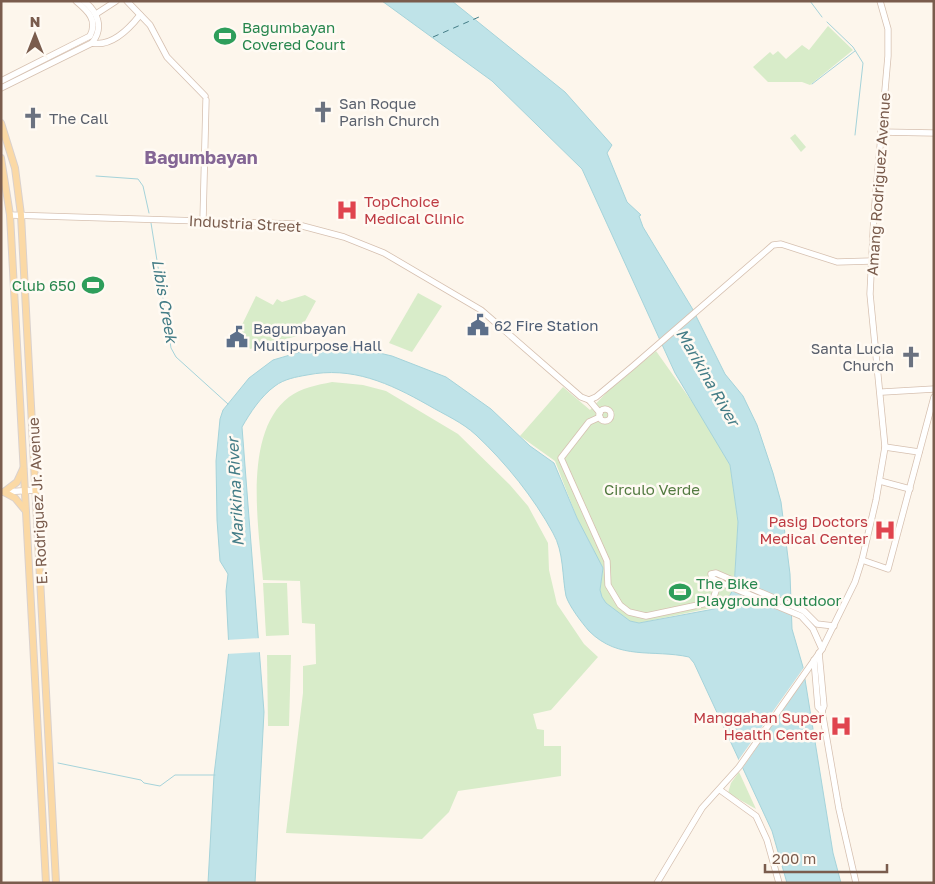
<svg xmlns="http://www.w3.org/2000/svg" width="935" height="884" font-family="'Golos Text',sans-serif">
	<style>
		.green { fill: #d8ecc9 }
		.water { fill: #bfe3e8; stroke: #a5d3da }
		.pier { fill: #fdf6ec }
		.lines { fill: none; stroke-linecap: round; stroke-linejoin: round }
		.stream { stroke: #a5d3da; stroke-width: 1 }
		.ferry { stroke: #437c86; stroke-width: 1; stroke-dasharray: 6 5; stroke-linecap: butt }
		.secondary-casing { stroke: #d6c0b0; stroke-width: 7 }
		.primary-casing { stroke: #dad1cd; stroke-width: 8 }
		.secondary { stroke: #fff; stroke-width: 5.5 }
		.primary { stroke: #fbd9a5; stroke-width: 6 }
		.labels { text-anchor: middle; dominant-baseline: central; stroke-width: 5; stroke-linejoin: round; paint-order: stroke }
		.leisure-label { font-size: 15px; fill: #27864d; stroke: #fffaf3; text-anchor: start }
		.worship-label { font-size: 15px; fill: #5b616d; stroke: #fffaf3; text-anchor: start }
		.street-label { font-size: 15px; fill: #7a5c4d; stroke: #fffaf3 }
		.health-label { font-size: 15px; fill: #be3a42; stroke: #fffaf3; text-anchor: end }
		.service-label { font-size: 15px; fill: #4e5e75; stroke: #fffaf3; text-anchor: start }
		.park-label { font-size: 15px; fill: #537a41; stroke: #fffaf3 }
		.water-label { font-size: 16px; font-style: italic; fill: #437c86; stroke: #fffaf3 }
		.quarter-label { font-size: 18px; font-weight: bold; fill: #846695; stroke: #fffaf3 }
	</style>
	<rect width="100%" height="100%" fill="#fdf6ec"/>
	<g class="green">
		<polygon points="828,26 853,50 810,85 802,82 768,82 753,67 770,52 773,55 778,51 786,59 802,45 809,50"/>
		<polygon points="795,134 806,147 801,152 790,138"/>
		<polygon points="418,293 442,306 412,352 389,343"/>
		<polygon points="305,295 316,301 297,336 250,349 238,333 256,296 273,305 277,299 282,302"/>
		<polygon points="656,351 700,413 730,465 738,522 734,588 725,605 639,623 630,621 606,603 602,597 600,590 603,568 577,518 555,461 520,436 563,387 590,410 607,392"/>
		<path d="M332,382l31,3 23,6 72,43 52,51 18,21 20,37 1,27 8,34 27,40 14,13 -47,53 -18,4 4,15 7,1v16h17v30l-103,15 -9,21 -27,27 -136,-6 17,-140v-27l13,-2 -1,-40 -13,-1 -2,-42 -37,-1c-4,-51 -21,-147 26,-183 12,-9 28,-12 43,-15z"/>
		<polygon points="263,583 287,583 289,635 266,636"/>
		<polygon points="267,655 291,655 289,726 268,726"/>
		<polygon points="739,772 756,809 728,793 731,783"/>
	</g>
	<path class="water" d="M382,1h70l113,91 47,53 -5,8 20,49 14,13 -2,1 4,11 49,81 33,66 18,22 14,29 16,48 8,29 9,72 2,55 11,38 30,186 8,30h-54l-15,-52 -78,-168 -5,-6c-36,-8 -70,4 -100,-26 -7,-8 -20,-25 -23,-35 -4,-20 -2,-44 -13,-63 -19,-35 -47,-70 -77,-98 -14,-13 -31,-20 -48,-30 -39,-22 -76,-39 -121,-30 -11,2 -23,4 -32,11 -14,10 -25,27 -33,41l22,285 -9,171h-47l6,-108 15,-125 -3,-59 2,-17 -8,-13 -3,-41 -1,-59 4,-42 3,-9 26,-32 24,-18 44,-13h37l38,9 54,21 45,32 39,37 24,17 23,55 26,50 -3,22 2,7 4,6 24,18 9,2 75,-14 11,-5 9,-16 4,-66 -8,-57 -55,-92 -93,-204 -90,-88z"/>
	<g class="pier">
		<polygon points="261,638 262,652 226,654 226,640"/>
		<polygon points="805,666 806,676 741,770 737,762"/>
	</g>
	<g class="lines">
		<g class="stream">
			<polyline points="810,1 822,17"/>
			<polyline points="827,22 853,47 863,63 855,135"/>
			<polyline points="812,84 855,51"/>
			<polyline points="96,176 138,179 143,186 149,213"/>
			<polyline points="151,223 171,348 176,357 228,404"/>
			<polyline points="58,763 141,780 144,783 160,786 175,775 215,775"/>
		</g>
		<polyline class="ferry" points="433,37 479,17"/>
		<g class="secondary-casing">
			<g id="secondary">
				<polyline points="127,1 150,25 167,57 205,96"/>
				<polyline points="96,14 116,1"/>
				<path d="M92,43c19,4 37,-14 48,-28"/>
				<path d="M1,81l89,-45c8,-16 -2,-25 -14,-35"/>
				<path d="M1,88l91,-45c12,-15 6,-31 -8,-42"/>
				<polyline points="881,132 934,133"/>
				<polyline points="10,215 295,224 344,237 384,253 481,310 581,397 589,400 600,413"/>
				<polyline points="203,220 206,100"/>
				<polyline points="883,392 934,389"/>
				<polyline points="589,400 596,397 632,367 773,245 781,244 837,262 871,261"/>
				<circle cx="605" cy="415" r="6"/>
				<polyline points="600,417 589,422 561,458 607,561 608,585 620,605 629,612 646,616 712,602 719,582"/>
				<polyline points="885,447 919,452"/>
				<polyline points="880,481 910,489"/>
				<polyline points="3,492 36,490"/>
				<polyline points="862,560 888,569 934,397"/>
				<polyline points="822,649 813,629 801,616 719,582 712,578 711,574 716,573 804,611 817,624 834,626"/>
				<polyline points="819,653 824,706 822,711"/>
				<polyline points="814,660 818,707 822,711 839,809 856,883"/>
				<polyline points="720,790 756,816 767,840 779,883"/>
				<polyline points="657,883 702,808 739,767 822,649 855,582 862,560 876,500 885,447 870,294 874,215 888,56 888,29 880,1"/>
			</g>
		</g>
		<g class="primary-casing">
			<g id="primary">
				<polyline points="1,123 15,168 21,215 56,883"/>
				<polyline points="1,158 10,215 46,883"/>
				<polyline points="4,492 17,482 23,469"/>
				<polyline points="4,492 15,498 25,510"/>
			</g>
		</g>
		<use href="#secondary" class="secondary"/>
		<use href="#primary" class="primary"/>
	</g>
	<defs>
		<g id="stadium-bare" transform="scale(1.725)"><path d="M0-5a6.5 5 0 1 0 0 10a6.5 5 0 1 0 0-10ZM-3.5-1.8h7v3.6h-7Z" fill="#2e9e5b" stroke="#fffaf3" stroke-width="2.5" paint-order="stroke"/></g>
		<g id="church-bare" transform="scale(1.725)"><path d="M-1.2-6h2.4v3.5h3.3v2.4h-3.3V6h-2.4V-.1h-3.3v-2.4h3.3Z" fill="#6b7280" stroke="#fffaf3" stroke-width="2.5" paint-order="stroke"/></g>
		<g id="hospital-bare" transform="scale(1.725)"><path d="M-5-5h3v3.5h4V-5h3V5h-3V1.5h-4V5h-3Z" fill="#e0444e" stroke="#fffaf3" stroke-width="2.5" paint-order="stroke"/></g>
		<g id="civic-bare" transform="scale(1.725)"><path d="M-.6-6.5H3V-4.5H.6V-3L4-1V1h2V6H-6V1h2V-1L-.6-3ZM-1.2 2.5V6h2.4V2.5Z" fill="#5c6f8a" stroke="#fffaf3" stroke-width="2.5" paint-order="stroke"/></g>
	</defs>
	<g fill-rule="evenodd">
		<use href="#stadium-bare" x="225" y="36"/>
		<use href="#church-bare" x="323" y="112"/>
		<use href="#church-bare" x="33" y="118"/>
		<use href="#hospital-bare" x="347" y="210"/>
		<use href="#stadium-bare" x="93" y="285"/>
		<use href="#civic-bare" x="478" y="325"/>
		<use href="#civic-bare" x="237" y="337"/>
		<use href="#church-bare" x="911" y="357"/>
		<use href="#hospital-bare" x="885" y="530"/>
		<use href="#stadium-bare" x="680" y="592"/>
		<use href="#hospital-bare" x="841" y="726"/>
	</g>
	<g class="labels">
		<g class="leisure-label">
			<text x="242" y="27">Bagumbayan<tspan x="242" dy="17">Covered Court</tspan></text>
			<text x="76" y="285" text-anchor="end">Club 650</text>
			<text x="696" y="583">The Bike<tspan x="696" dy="17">Playground Outdoor</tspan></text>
		</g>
		<g class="worship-label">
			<text x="339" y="103">San Roque<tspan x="339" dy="17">Parish Church</tspan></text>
			<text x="49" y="118">The Call</text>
			<text x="894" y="348" text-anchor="end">Santa Lucia<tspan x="894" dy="17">Church</tspan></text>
		</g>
		<g class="street-label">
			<text transform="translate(878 184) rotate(-86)">Amang Rodriguez Avenue</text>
			<text transform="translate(245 223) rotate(3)">Industria Street</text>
			<text transform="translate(37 501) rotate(-93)">E. Rodriguez Jr. Avenue</text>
		</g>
		<g class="health-label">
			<text x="364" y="201" text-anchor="start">TopChoice<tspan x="364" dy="17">Medical Clinic</tspan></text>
			<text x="868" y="521">Pasig Doctors<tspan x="868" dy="17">Medical Center</tspan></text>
			<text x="824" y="717">Manggahan Super<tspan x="824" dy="17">Health Center</tspan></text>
		</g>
		<g class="service-label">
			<text x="494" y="325">62 Fire Station</text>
			<text x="253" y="328">Bagumbayan<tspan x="253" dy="17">Multipurpose Hall</tspan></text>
		</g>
		<g class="park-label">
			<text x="652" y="489">Circulo Verde</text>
		</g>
		<g class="water-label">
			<text transform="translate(165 301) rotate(80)">Libis Creek</text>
			<text transform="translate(708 377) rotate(60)">Marikina River</text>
			<text transform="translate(235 492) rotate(-93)">Marikina River</text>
		</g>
		<g class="quarter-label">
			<text x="201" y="157">Bagumbayan</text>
		</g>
	</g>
	<rect width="935" height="884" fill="none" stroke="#7a5c4d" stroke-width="5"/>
	<g transform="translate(35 35)" stroke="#fffaf3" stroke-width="4" paint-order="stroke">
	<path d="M0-4L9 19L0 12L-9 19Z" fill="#7a5c4d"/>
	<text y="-8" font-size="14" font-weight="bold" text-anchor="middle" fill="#7a5c4d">N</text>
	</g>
	<path d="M765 864v8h122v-8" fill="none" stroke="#7a5c4d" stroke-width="2.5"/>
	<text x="772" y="864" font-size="15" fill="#7a5c4d" stroke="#fffaf3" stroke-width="4" paint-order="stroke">200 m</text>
</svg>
